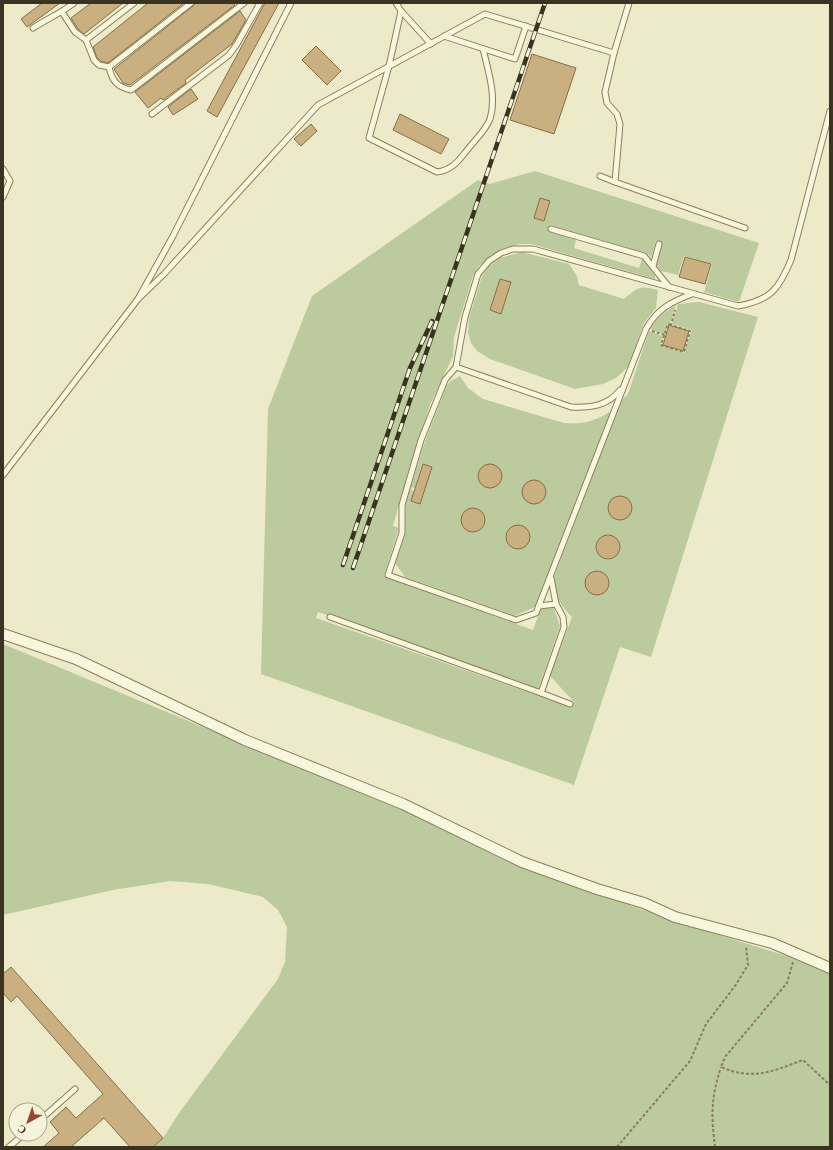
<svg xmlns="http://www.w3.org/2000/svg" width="833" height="1150" font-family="'Crimson Pro',serif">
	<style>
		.green { fill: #bccb9d; fill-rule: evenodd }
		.building { fill: #caaf81; stroke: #876e45 }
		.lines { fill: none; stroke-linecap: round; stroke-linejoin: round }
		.service-casing { stroke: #897f5e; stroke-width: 7 }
		.minor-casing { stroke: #897f5e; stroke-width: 12 }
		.path { stroke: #897f5e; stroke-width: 2; stroke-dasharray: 3 2; stroke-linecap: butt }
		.service { stroke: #f8f6dd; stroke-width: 5 }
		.minor { stroke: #f8f6dd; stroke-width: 10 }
		.rail-casing { stroke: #3a3321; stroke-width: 4.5 }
		.rail { stroke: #f5f3d9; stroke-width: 3; stroke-dasharray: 9; stroke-linecap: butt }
	</style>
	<rect width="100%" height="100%" fill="#edeac9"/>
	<g class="green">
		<path d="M535,171l224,72 -20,59 -35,-10 8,-28 -28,-8 -6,19 -17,-4 -5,-7 6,-21 -6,-2 -5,17 -2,-3 -100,-30 -1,6 28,9 -2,8 65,20 3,-9 13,17v3l-124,-35h-12l-18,5 -22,17 -6,10 -19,61 -1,19 -23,49 -22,67 -15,54 6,2 -15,48 149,54 8,-22 12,-2 7,20 -22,64 -220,-78 -2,6 255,89 3,-5 -24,-26 22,-59c-14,-14 -17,-21 -18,-40l66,-175 8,-8 21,-63 14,5 -3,9 24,8 8,-23 -20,-6 6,-20 21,-2 59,15 -107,340 -31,-10 -46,138 -313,-111 7,-265 44,-113 166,-116 12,4zM540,198l10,4 -6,19 -9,-3zM616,497h6l8,6 1,8 -7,8h-8l-7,-8 1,-8zM608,535l8,4 4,7 -3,8 -9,4 -6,-1 -5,-9 4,-10zM595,572l8,2 5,6 -1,9 -6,5 -11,-1 -5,-9 2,-8z"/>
		<path d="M522,252l47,12 8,12 2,9 45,14c14,-12 16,-14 34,-9l-2,18 -12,15 -16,44 -12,11 -13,6 -28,5 -85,-30 -13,-8 -6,-8 -3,-10 1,-15 13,-42 6,-9 12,-9zM500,279l11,3 -10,32 -11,-4z"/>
		<polygon points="676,305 670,323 668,323 664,334 650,329 659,316"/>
		<path d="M460,376l8,12 15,11 81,24c18,2 32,-2 47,-12l-74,195 -22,10 -110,-39 -10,-14 10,-28 1,-33 19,-61 22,-56 4,-4zM422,464l10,3 -12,37 -9,-3 3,-10 -3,-1 1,-3 3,1zM486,465l11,1 5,7 -1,8 -7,6 -10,-1 -4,-5v-10zM534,481l8,3 4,7 -3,8 -7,5 -10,-3 -3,-8 4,-9zM473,508l8,3 4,8 -4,9 -10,3 -7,-5 -2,-8 3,-7zM516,525l8,2 5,7 -2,10 -7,4 -9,-1 -5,-7 3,-10z"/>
		<polygon points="3,644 417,816 524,868 681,923 790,957 830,973 830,1147 153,1147 163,1138 179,1113 278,979 285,962 287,927 278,910 263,897 208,884 170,881 113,890 3,915"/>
	</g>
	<g class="building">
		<polygon points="42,3 60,3 27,27 21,19"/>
		<polygon points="91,3 123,3 84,34 78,29 71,18"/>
		<polygon points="148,3 184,3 108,63 101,61 97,58 93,47"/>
		<polygon points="195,3 233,3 235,5 130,85 123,83 114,69 193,6"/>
		<polygon points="265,3 279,3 217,117 207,111"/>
		<polygon points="240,11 246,20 232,44 185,80 186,83 163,100 161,98 148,108 135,92"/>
		<polygon points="316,46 341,71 327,85 302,60"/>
		<polygon points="532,54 576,68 554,134 510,120"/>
		<polygon points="191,89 198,99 173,115 168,107"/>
		<polygon points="400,114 449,139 441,154 393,130"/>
		<polygon points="311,124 317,131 301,146 294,139"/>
		<polygon points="540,198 550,201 544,221 534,218"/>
		<polygon points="685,257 711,264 705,284 679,277"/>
		<polygon points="500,279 511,282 501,314 490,310"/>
		<polygon points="669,325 689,331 683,351 663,345"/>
		<polygon points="423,464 432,467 420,504 411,501"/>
		<circle cx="490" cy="476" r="12"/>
		<circle cx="534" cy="492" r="12"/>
		<circle cx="620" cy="508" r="12"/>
		<circle cx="473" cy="520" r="12"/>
		<circle cx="518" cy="537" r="12"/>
		<circle cx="608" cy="547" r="12"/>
		<circle cx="597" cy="583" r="12"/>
		<polygon points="11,967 163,1138 153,1147 130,1147 104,1118 71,1147 43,1147 59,1133 50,1122 66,1107 76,1118 103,1094 17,996 11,1002 3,993 3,974"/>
	</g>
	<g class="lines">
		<g class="service-casing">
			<g id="service">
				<path d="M396,3l5,8 -12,55 -20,72 68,34c16,-2 22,-12 31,-23 7,-9 18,-19 22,-30 7,-22 -2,-49 -7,-70"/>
				<polyline points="629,3 614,53 605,92 607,103 617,114 620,124 615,182 745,228"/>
				<polyline points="401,11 431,44"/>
				<polyline points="62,12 75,32 86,40 94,60 99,65 109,67 191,3"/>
				<path d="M33,28c14,-9 28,-15 41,-25"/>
				<polyline points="444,36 515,59 526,26"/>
				<polyline points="86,40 134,3"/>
				<path d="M109,67c3,14 8,20 22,23l113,-87"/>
				<polyline points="152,114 229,55 237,44 260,3"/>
				<polyline points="3,169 10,181 3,197"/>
				<polyline points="600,176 615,182"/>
				<polyline points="551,229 644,256 669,287"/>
				<polyline points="653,266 659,244"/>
				<path d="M692,294c-21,8 -35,15 -46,35l-110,284 -20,7 -128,-45 14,-42v-28l19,-65 24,-60 11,-13 9,-50 13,-43 11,-13 12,-8 12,-4h20l205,57c33,-6 41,-17 53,-46l39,-149"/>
				<polyline points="138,299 164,274 318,105 485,14 614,53"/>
				<path d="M456,367l115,40c19,1 37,-1 49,-17"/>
				<polyline points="3,475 138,299 173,236 291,3"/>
				<polyline points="539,606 556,604"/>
				<polyline points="330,617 541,693 564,627 563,617 556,604 551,578"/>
				<polyline points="541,693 570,704"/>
				<polyline points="40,1120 75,1089"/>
				<polyline points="9,1147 24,1134"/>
			</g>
		</g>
		<g class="minor-casing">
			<polyline id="minor" points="3,634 76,659 245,740 403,804 522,862 597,889 644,903 675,917 772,943 830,968"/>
		</g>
		<g class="path">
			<polyline points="671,325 668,324 661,345 684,352 690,331 671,325 675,310"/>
			<polyline points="652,331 665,335"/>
			<path d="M793,962l-6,21 -62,74 -4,10c32,14 52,4 82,-7l27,25"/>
			<polyline points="617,1147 690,1061 706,1024 735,986 748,965 746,946"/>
			<path d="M715,1147c-4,-32 -4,-49 6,-80"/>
		</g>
		<use href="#service" class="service"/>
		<use href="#minor" class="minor"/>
		<g class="rail-casing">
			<g id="rail">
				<polyline points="343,565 410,368 432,321"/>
				<polyline points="353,568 545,3"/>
			</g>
		</g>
		<use href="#rail" class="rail"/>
	</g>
	<rect width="833" height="1150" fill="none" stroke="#3a3321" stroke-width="8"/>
	<g transform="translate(28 1122) rotate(220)"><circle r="19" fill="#f5f3d9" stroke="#aaa68f"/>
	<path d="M0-3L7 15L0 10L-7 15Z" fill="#964631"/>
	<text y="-6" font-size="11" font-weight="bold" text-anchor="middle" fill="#3a3321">С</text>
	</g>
</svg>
